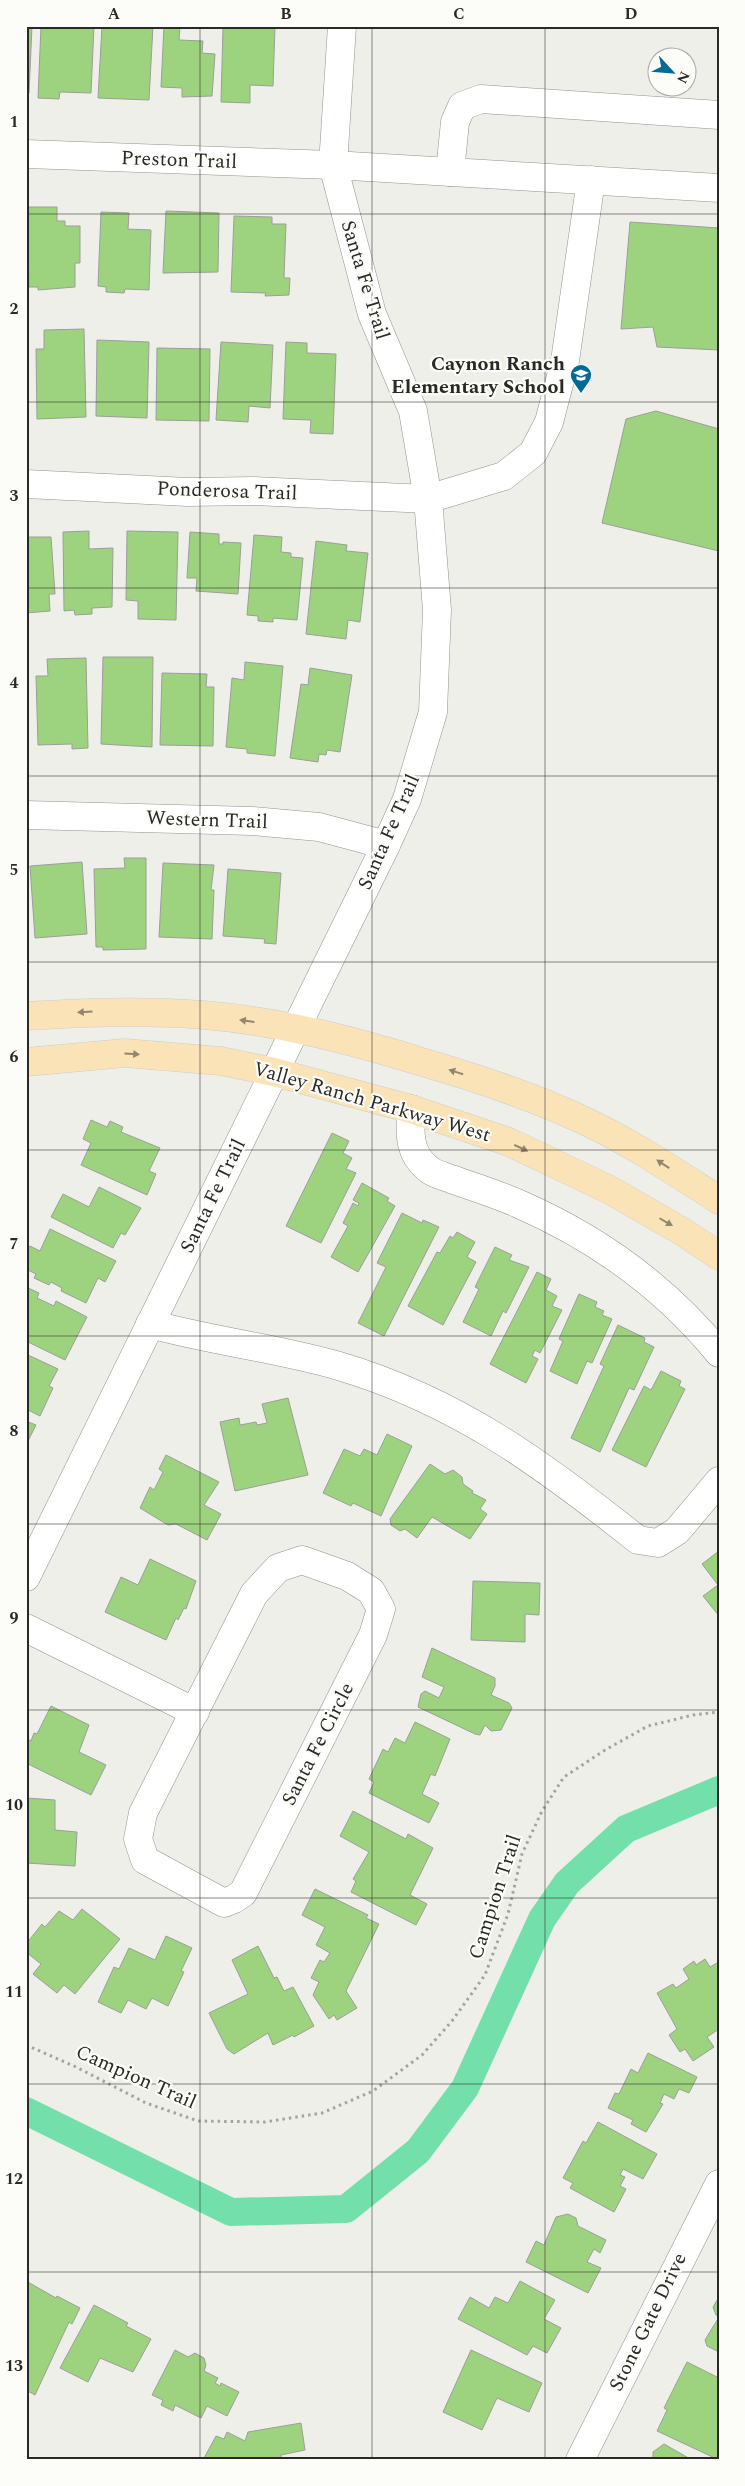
<svg xmlns="http://www.w3.org/2000/svg" width="745" height="2486" font-family="Spectral,serif">
	<style>
		.lines { fill: none; stroke-linecap: round; stroke-linejoin: round }
		.canal { stroke: #73dfaa; stroke-width: 28 }
		.building { fill: #9dd37e; stroke: #9c9e9a }
		.minor-casing { stroke: #92928e; stroke-width: 29 }
		.major-casing { stroke: #cccccb; stroke-width: 29 }
		.path { stroke: #a3a39f; stroke-width: 3; stroke-dasharray: 2.5 4; stroke-linecap: butt }
		.minor { stroke: #fff; stroke-width: 28 }
		.major { stroke: #fae4b7; stroke-width: 28 }
		.oneway { fill: #92866f }
		.grid { fill: none; stroke: #292927; stroke-width: 1; stroke-opacity: 0.55 }
		.labels { text-anchor: middle; dominant-baseline: central; stroke-width: 4.5; stroke-linejoin: round; paint-order: stroke }
		.street-label { font-size: 20px; fill: #292927; stroke: #fcfcf8 }
		.poi-label { font-size: 20px; font-weight: bold; fill: #292927; stroke: #fcfcf8; text-anchor: end }
		.neatline { fill: none; stroke: #292927; stroke-width: 2 }
		.grid-label { font-size: 16px; text-anchor: middle; font-weight: bold; fill: #292927 }
	</style>
	<rect width="100%" height="100%" fill="#efefea"/>
	<g class="lines">
		<polyline class="canal" points="26,2111 231,2212 346,2209 418,2151 465,2088 542,1919 567,1883 626,1829 719,1790"/>
	</g>
	<g class="building">
		<polygon points="26,26 32,26 29,93 26,93"/>
		<polygon points="41,26 94,26 91,93 60,92 59,99 38,98"/>
		<polygon points="102,26 153,26 149,100 98,98"/>
		<polygon points="164,26 180,26 179,40 203,41 202,53 215,54 212,96 182,97 182,88 161,87"/>
		<polygon points="223,26 275,26 273,86 250,85 250,103 221,102"/>
		<polygon points="27,207 57,207 57,221 65,221 65,226 80,226 80,263 75,263 75,287 38,290 38,287 29,287"/>
		<polygon points="166,211 219,213 218,272 163,273"/>
		<polygon points="101,212 129,213 128,229 151,230 149,290 125,289 124,293 106,292 106,287 98,286"/>
		<polygon points="234,216 272,217 272,224 286,224 284,278 290,278 289,295 265,296 266,293 231,292"/>
		<polygon points="630,222 719,228 719,350 657,347 653,327 621,329"/>
		<polygon points="84,329 86,417 37,419 36,349 44,349 44,330"/>
		<polygon points="97,340 149,342 147,418 96,416"/>
		<polygon points="221,342 273,345 270,408 249,406 248,422 216,420"/>
		<polygon points="286,342 307,343 307,353 336,354 333,434 310,433 311,420 283,419"/>
		<polygon points="157,348 210,349 209,421 156,420"/>
		<polygon points="656,411 719,429 719,551 602,523 626,419"/>
		<polygon points="89,531 89,549 113,548 112,607 92,608 92,614 75,615 74,610 64,611 63,532"/>
		<polygon points="127,531 178,532 176,620 138,619 138,601 126,600"/>
		<polygon points="190,532 219,534 219,544 223,544 223,542 241,543 238,594 196,591 197,578 187,578"/>
		<polygon points="254,535 282,537 281,552 291,553 291,557 303,558 297,620 273,618 273,622 258,621 258,616 247,615"/>
		<polygon points="26,537 51,537 55,594 49,594 50,611 26,613"/>
		<polygon points="316,541 347,545 346,551 368,553 360,622 348,620 346,639 306,634"/>
		<polygon points="103,657 153,657 152,747 101,744"/>
		<polygon points="86,658 88,748 72,749 72,744 38,745 36,676 48,676 47,659"/>
		<polygon points="245,662 283,666 275,756 247,753 247,749 226,747 232,678 244,680"/>
		<polygon points="310,668 352,675 340,752 327,750 326,755 319,754 318,762 290,758 301,684 308,685"/>
		<polygon points="162,673 207,674 206,687 214,687 213,746 160,745"/>
		<polygon points="124,858 146,858 146,949 103,950 103,947 96,947 94,869 125,868"/>
		<polygon points="82,862 87,934 35,938 30,866"/>
		<polygon points="163,863 214,865 211,890 214,890 212,939 159,937"/>
		<polygon points="228,869 281,873 276,944 264,943 265,939 223,936"/>
		<polygon points="91,1120 107,1127 110,1121 123,1127 121,1132 160,1148 149,1171 156,1174 147,1195 81,1165 91,1143 83,1139"/>
		<polygon points="332,1133 349,1141 343,1153 352,1158 346,1169 356,1173 321,1243 286,1226"/>
		<polygon points="362,1183 389,1198 387,1201 395,1206 358,1272 331,1257 348,1226 343,1223 353,1203 358,1206 359,1203 353,1200"/>
		<polygon points="99,1187 141,1208 125,1235 121,1233 113,1248 51,1217 63,1194 89,1207"/>
		<polygon points="402,1213 422,1223 423,1220 439,1227 384,1336 358,1323 386,1267 377,1263"/>
		<polygon points="50,1229 116,1261 105,1282 98,1278 86,1303 61,1291 62,1288 51,1282 49,1285 34,1278 36,1274 26,1269 26,1253 30,1246 40,1251"/>
		<polygon points="457,1232 475,1242 467,1257 476,1262 443,1325 408,1306 437,1252 440,1253 450,1236 453,1238"/>
		<polygon points="495,1247 512,1255 509,1260 529,1267 506,1313 503,1311 491,1336 463,1322 479,1289 475,1287"/>
		<polygon points="537,1272 551,1279 546,1290 557,1296 552,1306 562,1310 540,1353 535,1350 532,1356 538,1359 526,1383 490,1364"/>
		<polygon points="26,1287 39,1293 37,1298 54,1306 56,1301 87,1317 65,1360 26,1341"/>
		<polygon points="579,1294 597,1302 595,1307 604,1311 602,1315 612,1319 592,1363 587,1361 577,1384 550,1371 563,1341 559,1339"/>
		<polygon points="618,1325 645,1338 644,1342 654,1347 634,1390 629,1388 600,1452 571,1438 604,1366 600,1364"/>
		<polygon points="26,1354 58,1369 49,1386 53,1388 40,1416 26,1409"/>
		<polygon points="661,1371 681,1381 679,1386 685,1389 646,1467 612,1450 644,1386 651,1390"/>
		<polygon points="288,1398 308,1475 235,1491 220,1422 239,1418 240,1425 256,1422 257,1425 267,1423 262,1404"/>
		<polygon points="26,1421 36,1425 26,1445"/>
		<polygon points="387,1434 412,1446 381,1516 353,1503 351,1506 323,1493 344,1449 360,1456 364,1449 377,1455"/>
		<polygon points="166,1455 219,1482 204,1505 221,1514 207,1540 176,1524 168,1525 140,1508 150,1487 154,1490 163,1472 159,1469"/>
		<polygon points="430,1464 445,1474 453,1470 462,1477 463,1484 473,1491 472,1493 486,1500 480,1509 487,1514 470,1539 432,1517 417,1538 405,1529 400,1531 391,1525 390,1519"/>
		<polygon points="719,1551 719,1616 703,1596 718,1585 702,1564"/>
		<polygon points="150,1559 196,1581 186,1609 184,1608 178,1620 176,1618 166,1640 105,1612 121,1577 138,1585"/>
		<polygon points="473,1581 540,1583 539,1615 525,1614 525,1642 471,1640"/>
		<polygon points="432,1648 495,1678 495,1686 491,1695 509,1703 512,1708 501,1730 491,1731 485,1725 480,1735 475,1734 418,1707 421,1694 425,1691 439,1698 444,1687 422,1677"/>
		<polygon points="51,1706 89,1725 79,1752 106,1765 91,1795 26,1763 26,1738 31,1741 34,1733 37,1734"/>
		<polygon points="415,1722 450,1739 435,1776 431,1774 422,1794 439,1803 429,1823 369,1793 374,1782 369,1779 383,1749 388,1752 395,1738 405,1743"/>
		<polygon points="26,1798 55,1800 55,1830 77,1832 75,1866 26,1863"/>
		<polygon points="353,1811 406,1839 408,1834 433,1848 410,1895 427,1904 416,1925 351,1892 356,1881 353,1879 369,1852 340,1836"/>
		<polygon points="315,1889 368,1915 366,1918 379,1924 346,1991 357,2008 337,2020 334,2015 329,2019 313,1995 319,1982 311,1978 320,1960 324,1962 330,1953 316,1945 325,1927 302,1915"/>
		<polygon points="82,1909 120,1939 75,1994 64,1985 57,1993 33,1974 41,1964 26,1952 26,1944 42,1924 45,1927 59,1911 73,1920"/>
		<polygon points="166,1936 192,1948 181,1971 184,1972 168,2006 152,1998 146,2009 128,2000 121,2013 98,2002 114,1967 119,1969 129,1948 155,1960"/>
		<polygon points="258,1946 274,1978 277,1977 284,1991 293,1987 314,2026 294,2037 293,2035 273,2045 268,2033 234,2054 227,2049 209,2013 248,1994 232,1960"/>
		<polygon points="705,1959 710,1967 717,1963 719,1965 719,2029 707,2037 714,2047 693,2061 685,2049 680,2052 669,2035 677,2029 657,1993 673,1984 676,1988 689,1979 683,1969 694,1961 696,1965"/>
		<polygon points="648,2053 697,2077 689,2093 679,2089 674,2099 664,2094 660,2103 663,2104 646,2132 631,2124 633,2120 608,2108 615,2093 619,2094 631,2069 638,2073"/>
		<polygon points="598,2122 657,2154 643,2179 623,2169 620,2175 625,2177 620,2186 626,2189 614,2212 570,2188 573,2183 563,2178 583,2141 586,2143"/>
		<polygon points="568,2214 576,2218 578,2226 606,2240 600,2253 594,2249 587,2262 601,2268 588,2293 526,2262 536,2241 544,2245 556,2217"/>
		<polygon points="26,2281 56,2298 57,2296 80,2308 72,2324 69,2322 35,2395 26,2390"/>
		<polygon points="520,2281 555,2300 544,2319 561,2328 547,2353 533,2346 527,2355 458,2319 470,2297 489,2308 495,2297 508,2303"/>
		<polygon points="719,2297 719,2316 716,2315 713,2307"/>
		<polygon points="94,2305 128,2323 126,2326 151,2339 133,2372 100,2358 88,2382 60,2368"/>
		<polygon points="719,2317 719,2352 707,2346 705,2340"/>
		<polygon points="175,2350 188,2357 195,2353 204,2358 206,2365 204,2371 218,2378 215,2383 220,2386 221,2383 239,2392 227,2416 207,2406 201,2418 175,2405 173,2411 161,2405 163,2400 152,2395"/>
		<polygon points="471,2350 542,2383 529,2412 497,2398 482,2430 443,2412"/>
		<polygon points="687,2362 719,2378 719,2460 657,2431 667,2410 664,2408"/>
		<polygon points="301,2423 305,2450 281,2455 281,2460 203,2460 216,2436 224,2439 227,2432 245,2441 248,2432"/>
		<polygon points="664,2444 692,2460 653,2460 653,2452"/>
	</g>
	<g class="lines">
		<g class="minor-casing">
			<g id="minor">
				<polyline points="26,154 333,165 719,188"/>
				<polyline points="450,172 455,122 462,106 481,99 719,115"/>
				<polyline points="26,484 188,492 252,491 428,499 504,476 533,453 549,422 565,361 591,180"/>
				<polyline points="26,815 252,821 319,827 386,845"/>
				<path d="M411,1109c-1,23 -3,43 16,59 6,6 17,8 24,11 23,8 46,15 68,25 78,34 146,83 200,149"/>
				<path d="M150,1324c62,17 126,24 189,42 118,35 205,99 299,174l20,3 19,-12 42,-50"/>
				<polygon points="302,1560 347,1576 371,1591 381,1609 373,1635 243,1893 234,1899 224,1903 145,1860 138,1839 143,1813 254,1594 278,1568"/>
				<polyline points="26,1577 386,845 407,799 433,712 437,610 428,499 413,411 372,314 333,165 342,26"/>
				<polyline points="26,1628 195,1712"/>
				<polyline points="580,2460 719,2184"/>
			</g>
		</g>
		<g class="major-casing">
			<g id="major">
				<path d="M26,1016c59,-4 119,-6 178,-1 74,6 147,25 218,47 55,16 111,34 163,59 47,22 90,51 134,79"/>
				<polyline points="26,1062 125,1053 221,1061 274,1072 411,1109 509,1142 610,1190 683,1232 719,1256"/>
			</g>
		</g>
		<polyline class="path" points="26,2045 76,2067 146,2103 198,2121 265,2122 322,2113 373,2091 422,2055 452,2021 485,1975 508,1914 522,1854 542,1811 564,1777 605,1750 648,1726 693,1715 719,1712"/>
		<use href="#minor" class="minor"/>
		<use href="#major" class="major"/>
	</g>
	<defs><path id="oneway-solid" d="M-6-.8H1V-3.2L6.5 0L1 3.2V.8H-6Z" transform="scale(1.25)"/></defs>
	<g class="oneway">
		<use href="#oneway-solid" transform="translate(85 1012) rotate(176)"/>
		<use href="#oneway-solid" transform="translate(247 1021) rotate(-172)"/>
		<use href="#oneway-solid" transform="translate(132 1054) rotate(4)"/>
		<use href="#oneway-solid" transform="translate(456 1072) rotate(-162)"/>
		<use href="#oneway-solid" transform="translate(521 1148) rotate(25)"/>
		<use href="#oneway-solid" transform="translate(663 1164) rotate(-147)"/>
		<use href="#oneway-solid" transform="translate(666 1222) rotate(30)"/>
	</g>
	<path class="grid" d="M200,26v2434M372,26v2434M545,26v2434M26,214h693M26,402h693M26,588h693M26,776h693M26,962h693M26,1150h693M26,1336h693M26,1524h693M26,1710h693M26,1898h693M26,2084h693M26,2272h693"/>
	<defs>
		<g id="school-pin" transform="scale(1.125)"><path d="M0 17L-7.5 6A9.5 9.5 0 1 1 7.5 6Z" fill="#006a97" stroke="#fcfcf8"/><path d="M0-5L7-2L0 1L-7-2ZM-4 1L0 2.5L4 1V4Q0 6-4 4Z" fill="#fff"/></g>
	</defs>
	<g fill-rule="evenodd">
		<use href="#school-pin" x="581" y="375"/>
	</g>
	<g class="labels">
		<g class="street-label">
			<text transform="translate(179 160) rotate(2)">Preston Trail</text>
			<text transform="translate(365 280) rotate(73)">Santa Fe Trail</text>
			<text transform="translate(227 491) rotate(2)">Ponderosa Trail</text>
			<text transform="translate(207 820) rotate(2)">Western Trail</text>
			<text transform="translate(389 832) rotate(-66)">Santa Fe Trail</text>
			<text transform="translate(372 1102) rotate(16)">Valley Ranch Parkway West</text>
			<text transform="translate(213 1196) rotate(-64)">Santa Fe Trail</text>
			<text transform="translate(318 1744) rotate(-63)">Santa Fe Circle</text>
			<text transform="translate(495 1897) rotate(-72)">Campion Trail</text>
			<text transform="translate(136 2077) rotate(24)">Campion Trail</text>
			<text transform="translate(648 2322) rotate(-64)">Stone Gate Drive</text>
		</g>
		<g class="poi-label">
			<text x="565" y="364">Caynon Ranch<tspan x="565" dy="23">Elementary School</tspan></text>
		</g>
	</g>
	<rect width="745" height="2486" fill="none" stroke="#fcfcf8" stroke-width="55"/>
	<g transform="translate(672 72) rotate(116)"><circle r="24" fill="#fcfcf8" stroke="#a8a8a4"/>
	<path d="M0-4L9 19L0 12L-9 19Z" fill="#006a97"/>
	<text y="-8" font-size="14" font-weight="bold" text-anchor="middle" fill="#292927">N</text>
	</g>
	<rect x="28" y="28" width="690" height="2430" class="neatline"/>
	<g class="grid-label">
		<text x="114" y="19">A</text>
		<text x="286" y="19">B</text>
		<text x="459" y="19">C</text>
		<text x="631" y="19">D</text>
		<text x="14" y="127">1</text>
		<text x="14" y="314">2</text>
		<text x="14" y="501">3</text>
		<text x="14" y="688">4</text>
		<text x="14" y="875">5</text>
		<text x="14" y="1062">6</text>
		<text x="14" y="1249">7</text>
		<text x="14" y="1436">8</text>
		<text x="14" y="1623">9</text>
		<text x="14" y="1810">10</text>
		<text x="14" y="1997">11</text>
		<text x="14" y="2184">12</text>
		<text x="14" y="2371">13</text>
	</g>
</svg>
